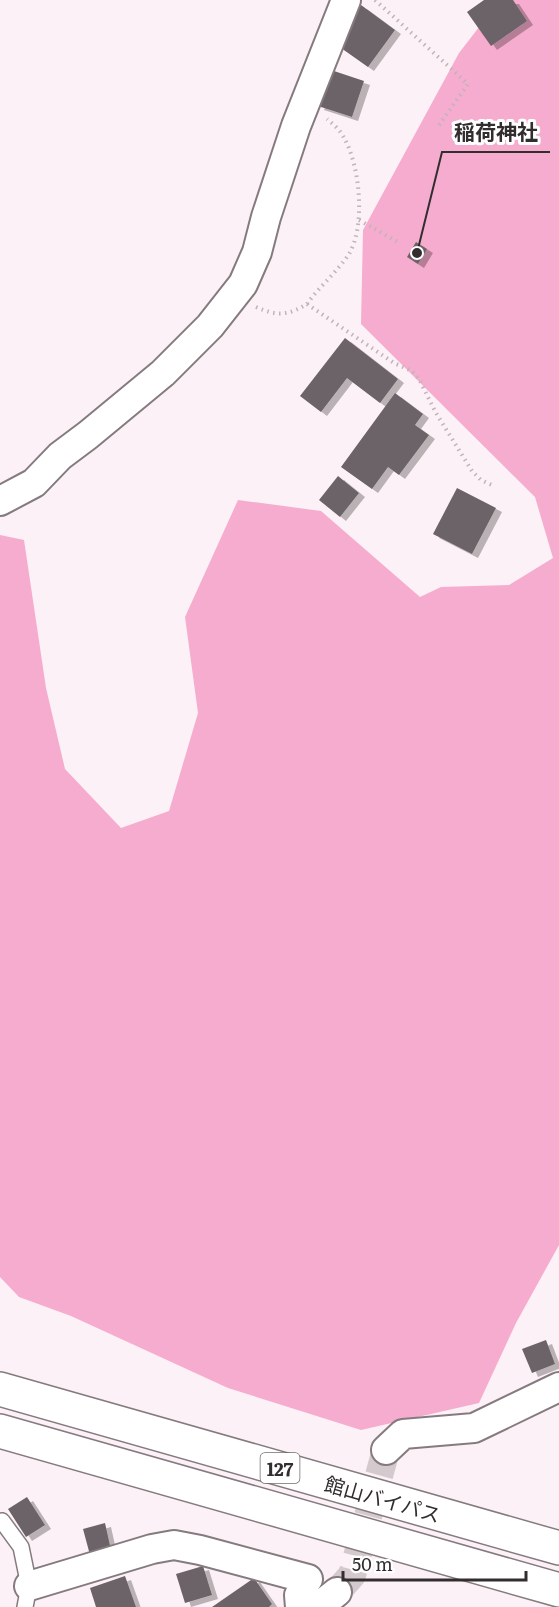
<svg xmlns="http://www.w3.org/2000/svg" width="559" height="1607" font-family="Literata,'Noto Sans JP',serif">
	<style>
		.forest { fill: #f6acce }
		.building { fill: #6c6367; filter: url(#shadow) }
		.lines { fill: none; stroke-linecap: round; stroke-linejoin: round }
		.street-tunnel { stroke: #d4cace; stroke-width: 28; stroke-dasharray: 28 14; stroke-linecap: butt }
		.lane-casing { stroke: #857b7f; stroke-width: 18 }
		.street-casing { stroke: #857b7f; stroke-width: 32 }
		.highway-casing { stroke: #857b7f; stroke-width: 36 }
		.path { stroke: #beb5b9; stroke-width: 4; stroke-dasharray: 1.5 4.5; stroke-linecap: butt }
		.lane { stroke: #fff; stroke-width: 15 }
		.street { stroke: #fff; stroke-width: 28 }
		.highway { stroke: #fff; stroke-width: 33 }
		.labels { text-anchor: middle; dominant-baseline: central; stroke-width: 6; stroke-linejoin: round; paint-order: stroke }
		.shield { fill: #fff; stroke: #706d6e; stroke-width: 1.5 }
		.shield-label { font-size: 18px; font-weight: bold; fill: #322e30 }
		.street-label { font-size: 20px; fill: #322e30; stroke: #fff }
		.leader { fill: none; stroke: #322e30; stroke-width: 2 }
		.callout-dot { fill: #322e30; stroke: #fff; stroke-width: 2 }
		.callout-label { font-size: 21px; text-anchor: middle; font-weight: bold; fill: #322e30; stroke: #fff; stroke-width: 6; stroke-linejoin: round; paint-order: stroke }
	</style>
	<defs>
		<filter id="shadow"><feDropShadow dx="6" dy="4" stdDeviation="0" flood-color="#0004"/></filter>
	</defs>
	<rect width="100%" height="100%" fill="#fcf1f6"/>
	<polygon class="forest" points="500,0 559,0 559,1245 516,1323 479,1403 361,1430 228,1388 71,1316 19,1297 0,1277 0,535 24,540 46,688 65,769 121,828 169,811 198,713 185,617 238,500 321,511 420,597 441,587 509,585 553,558 535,497 361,324 363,230 459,53"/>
	<g class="building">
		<polygon points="484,0 513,0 527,21 491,46 467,12"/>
		<polygon points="361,5 395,30 368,67 334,43"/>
		<polygon points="331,70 364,81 352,117 318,106"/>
		<polygon points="416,242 427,249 418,264 407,257"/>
		<polygon points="345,338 398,379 380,403 347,378 321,412 300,396"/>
		<polygon points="395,393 423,414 415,425 429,435 399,475 388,467 372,489 341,467"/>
		<polygon points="338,476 359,493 340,517 319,500"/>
		<polygon points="457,488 496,508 472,554 433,534"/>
		<polygon points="546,1340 555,1364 532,1373 522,1349"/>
		<polygon points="27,1497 45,1525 26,1537 8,1509"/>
		<polygon points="105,1523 111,1550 90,1555 83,1529"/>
		<polygon points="203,1566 212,1595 185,1603 176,1574"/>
		<polygon points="125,1576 136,1607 96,1607 90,1588"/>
		<polygon points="254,1578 272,1604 269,1607 212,1607"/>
	</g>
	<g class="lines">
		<polyline class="street-tunnel" points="337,1592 352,1575 386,1450"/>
		<g class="lane-casing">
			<polyline id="lane" points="2,1521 21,1547 29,1586 25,1607"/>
		</g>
		<g class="street-casing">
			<g id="street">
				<polyline points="0,501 34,483 60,456 88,435 163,373 210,326 243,284 257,252 266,217 296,126 346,0"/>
				<polyline points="386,1450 403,1434 474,1428 559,1387"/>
				<polyline points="29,1586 152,1549 174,1545 200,1550 308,1579 299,1595 300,1607"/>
				<polyline points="318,1607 337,1592"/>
			</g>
		</g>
		<g class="highway-casing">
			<g id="highway">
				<polyline points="0,1389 559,1548"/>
				<polyline points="0,1431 559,1590"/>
			</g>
		</g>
		<g class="path">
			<polyline points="375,0 468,84 437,128"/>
			<polyline points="359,220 398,242"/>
			<path d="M307,304c12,-17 30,-32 42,-50 17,-29 11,-90 -6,-118 -4,-7 -10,-12 -16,-17"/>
			<path d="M256,307c21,9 31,9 51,-3l87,59 18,8 7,8 17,34 36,58 9,9 11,5"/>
		</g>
		<use href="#lane" class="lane"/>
		<use href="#street" class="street"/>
		<use href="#highway" class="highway"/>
	</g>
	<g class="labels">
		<rect class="shield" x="260.5" y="1453" width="39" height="30" rx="4.5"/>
		<g class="shield-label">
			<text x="280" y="1468">127</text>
		</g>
		<g class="street-label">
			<text transform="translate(383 1498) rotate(16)">館山バイパス</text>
		</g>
	</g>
	<path class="leader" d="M417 253L442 152H550"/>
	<circle class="callout-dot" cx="417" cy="253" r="6"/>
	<g class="callout-label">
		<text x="496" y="140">稲荷神社</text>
	</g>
	<path d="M343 1571v9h183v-9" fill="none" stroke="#322e30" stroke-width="3"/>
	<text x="352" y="1571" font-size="18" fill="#322e30" stroke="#ffffff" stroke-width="4.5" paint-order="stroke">50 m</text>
</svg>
